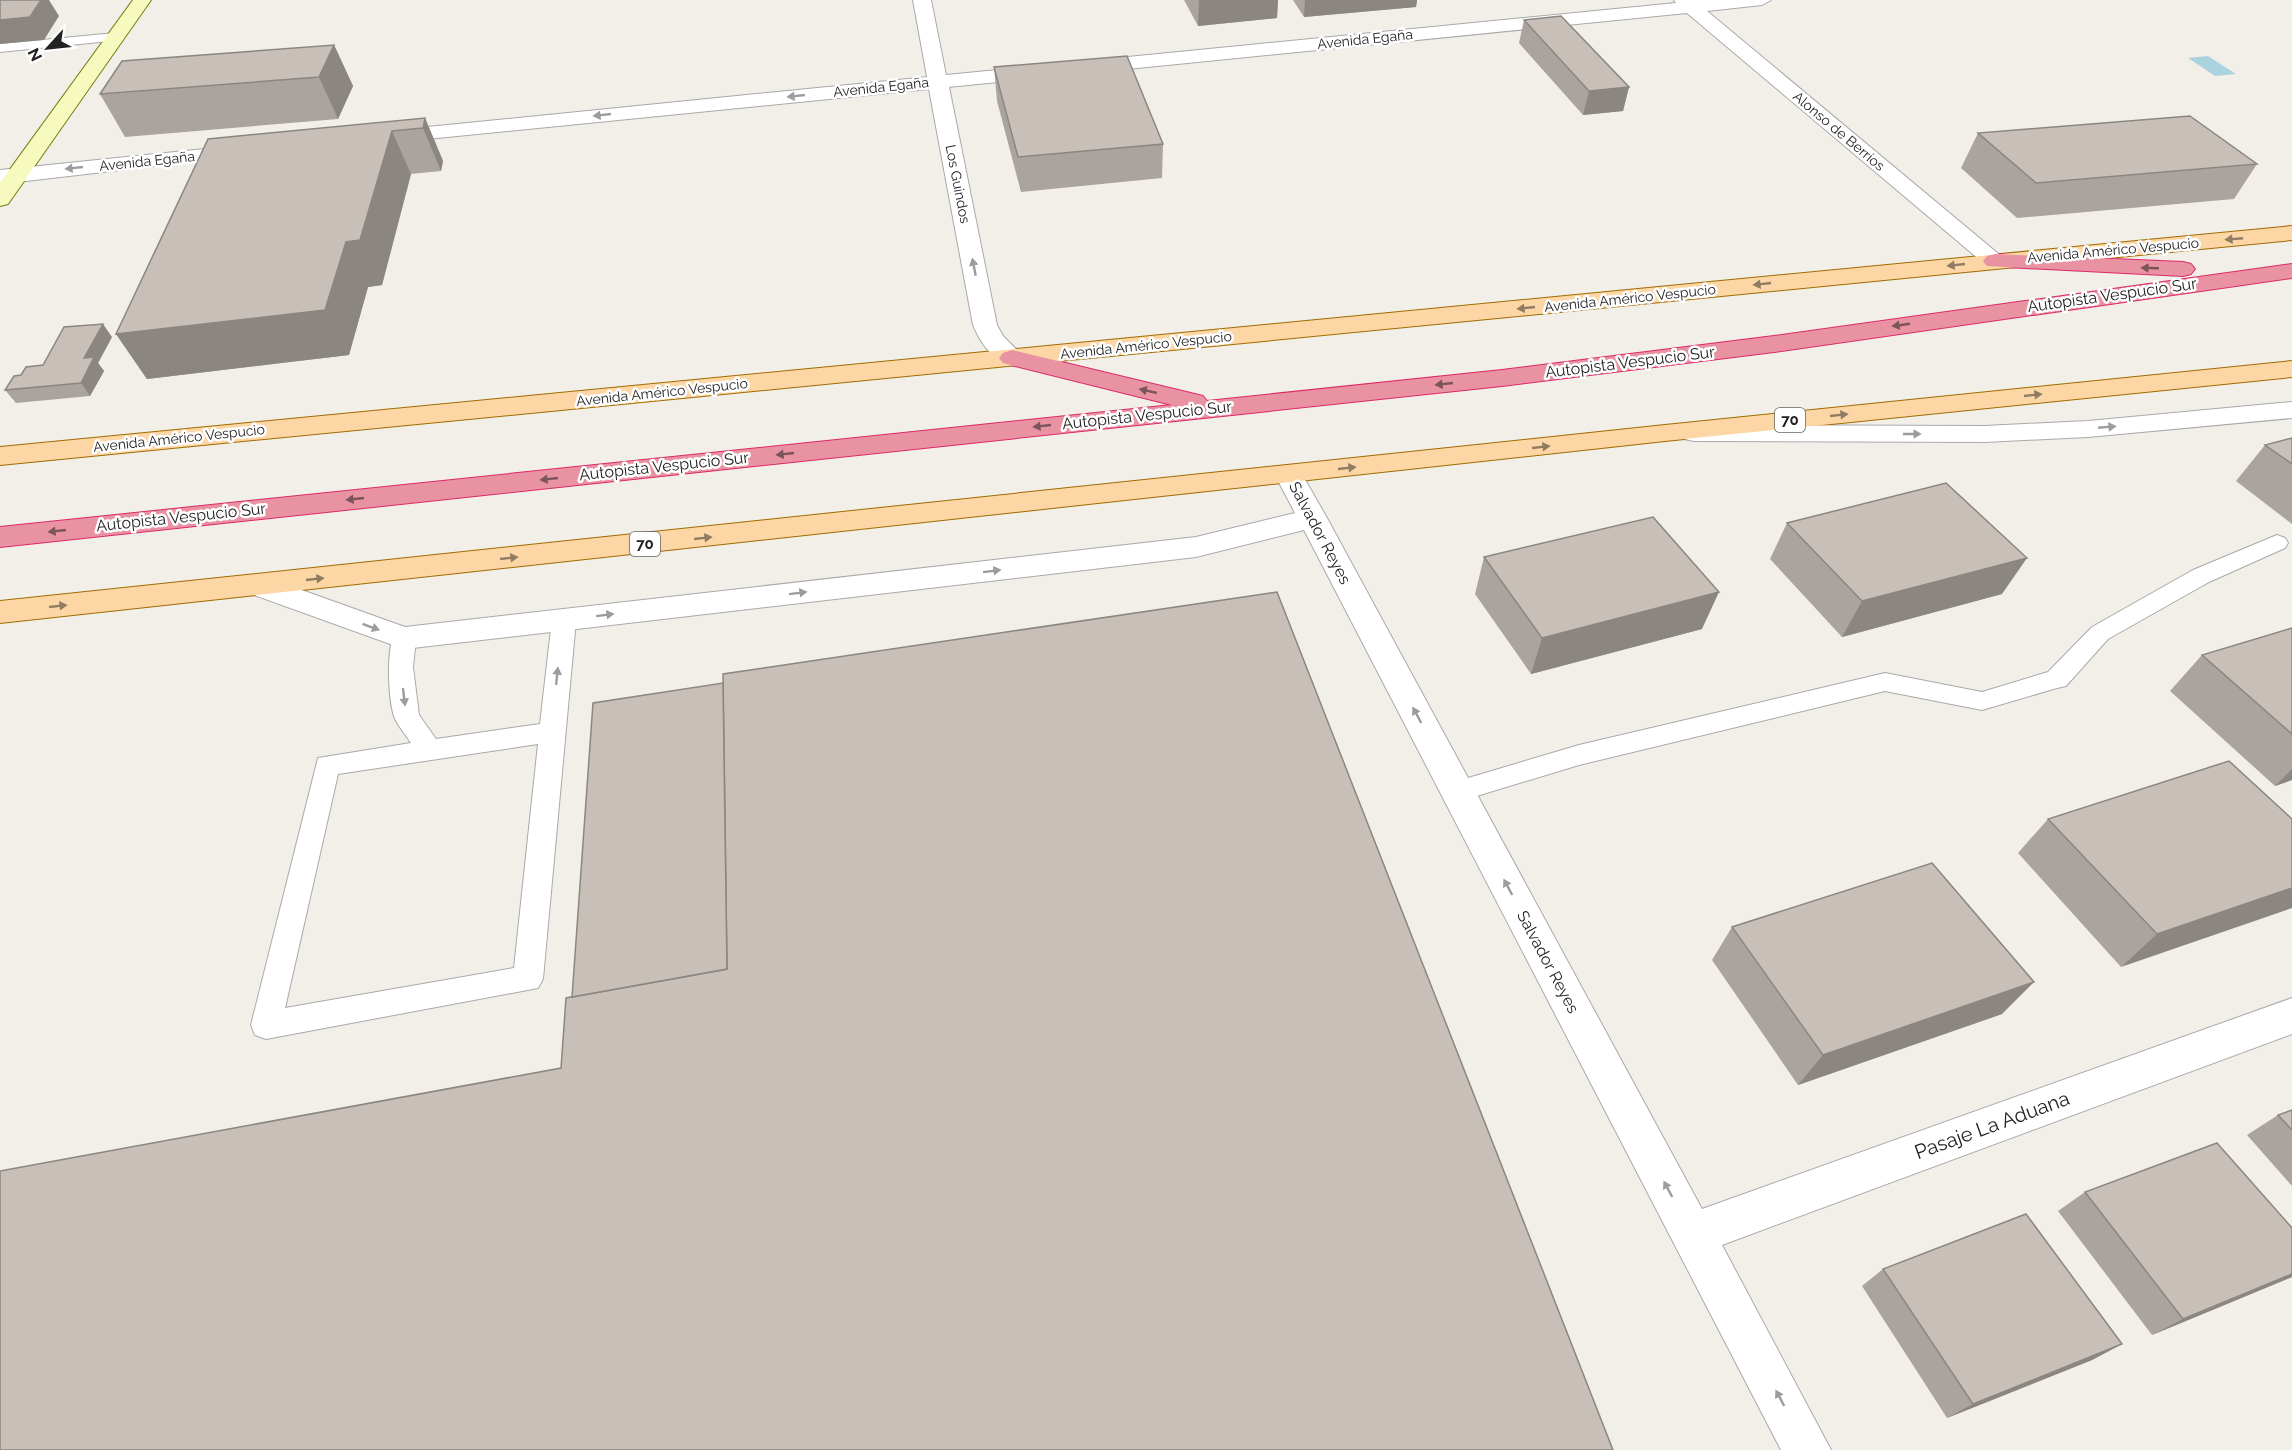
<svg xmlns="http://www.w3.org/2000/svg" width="2292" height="1450" font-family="Raleway,sans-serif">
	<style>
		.water { fill: #aad3df }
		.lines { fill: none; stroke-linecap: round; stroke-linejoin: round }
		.service-casing { stroke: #a9a9a9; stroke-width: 2 }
		.minor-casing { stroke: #a9a9a9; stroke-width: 2 }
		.tertiary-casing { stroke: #a9a9a9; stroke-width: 2 }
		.secondary-casing { stroke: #707d05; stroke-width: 2 }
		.primary-casing { stroke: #a06b00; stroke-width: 2 }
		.motorway-casing { stroke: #dc2a67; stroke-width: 2 }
		.service { fill: #fff; fill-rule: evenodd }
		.minor { fill: #fff; fill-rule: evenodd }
		.tertiary { fill: #fff; fill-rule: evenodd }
		.secondary { fill: #f7fabf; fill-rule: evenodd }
		.primary { fill: #fcd6a4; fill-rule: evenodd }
		.motorway { fill: #e892a2; fill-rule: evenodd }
		.wall { fill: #aba49e }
		.shaded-wall { fill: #8b8681 }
		.building { fill: #c7bfb8; stroke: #8b8681; stroke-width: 1.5 }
		.oneway { fill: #9c9c9c }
		.oneway2 { fill: #8f7c63 }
		.oneway3 { fill: #7b545c }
		.labels { text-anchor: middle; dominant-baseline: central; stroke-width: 5; stroke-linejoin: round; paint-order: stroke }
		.far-street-label { font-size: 14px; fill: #222; stroke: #fff }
		.shield { fill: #fff; stroke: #646464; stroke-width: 1.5 }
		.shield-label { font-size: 15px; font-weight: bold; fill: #222 }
		.street-label { font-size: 16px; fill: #222; stroke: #fff }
		.near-street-label { font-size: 20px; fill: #222; stroke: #fff }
	</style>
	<rect width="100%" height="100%" fill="#f2efe9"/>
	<polygon class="water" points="2208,56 2236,74 2215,76 2188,58"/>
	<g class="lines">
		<g class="service-casing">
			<g id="service">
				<polygon points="115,33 122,37 120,40 0,52 0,44"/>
				<polygon points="2277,535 2285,538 2288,543 2285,548 2209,582 2108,639 2066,686 2057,688 1982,710 1885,691 1579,765 1457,802 1448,798 1444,791 1448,784 1579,745 1885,673 1982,692 2048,672 2092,627 2193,570"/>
				<path d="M564,611l8,3 4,6 -33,359 -5,9 -272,51 -11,-4 -4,-10 67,-267 93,-15c-5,-8 -12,-16 -16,-24 -7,-18 -9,-70 0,-87l9,-3 9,3 3,6 -3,29 6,48 17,24 104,-15 12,-104 4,-6zM538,744l-24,224 -229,40 53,-234z"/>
			</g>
		</g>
		<g class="minor-casing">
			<g id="minor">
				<polygon points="913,0 931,0 946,75 1676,3 1674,0 1771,0 1762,5 1707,11 2007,261 2003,266 1987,266 1687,13 938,88 931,86 928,82"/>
				<polygon points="2292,402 2292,418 2088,437 1985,442 1694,441 1684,439 1681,433 1684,427 1694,425 1985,426 2088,421"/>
				<polygon points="1289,466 1299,469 1327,518 1702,1209 2292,998 2292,1034 1722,1245 1831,1450 1781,1450 1304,530 1196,557 404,649 246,592 242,585 246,578 257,574 405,627 1196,537 1295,513 1275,475 1279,469"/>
			</g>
		</g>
		<g class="tertiary-casing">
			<g id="tertiary">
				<path d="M938,76l7,2 3,4 49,243 6,11 22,22 -4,5c-24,6 -40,-19 -48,-38l-44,-236 -542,54 -7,-2 -3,-4 3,-4 7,-2z"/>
				<polygon points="243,145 250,147 254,151 250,155 0,184 0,170"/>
			</g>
		</g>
		<g class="secondary-casing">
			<polygon id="secondary" points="133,0 151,0 8,204 0,206 0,183"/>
		</g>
		<g class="primary-casing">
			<g id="primary">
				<polygon points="2292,226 2292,240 0,465 0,447"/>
				<polygon points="2292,361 2292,377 1665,441 0,623 0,601 1665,425"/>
			</g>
		</g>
		<g class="motorway-casing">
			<g id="motorway">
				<polygon points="1995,254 2183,262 2191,264 2195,269 2191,274 2183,276 1987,266 1983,261 1987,256"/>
				<polygon points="2292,264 2292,278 1774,352 1502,386 0,547 0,527 1172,405 1003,363 999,358 1003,353 1012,350 1203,396 1207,401 1502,370 1774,336"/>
			</g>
		</g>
		<use href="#service" class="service"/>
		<use href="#minor" class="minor"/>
		<use href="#tertiary" class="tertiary"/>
		<use href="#secondary" class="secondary"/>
		<use href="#primary" class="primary"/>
		<use href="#motorway" class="motorway"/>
	</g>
	<g class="wall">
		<polygon points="1184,0 1278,0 1277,18 1198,26"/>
		<polygon points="1293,0 1417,0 1416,7 1304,17"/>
		<polygon points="1524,20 1629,87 1623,111 1583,115 1519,43"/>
		<polygon points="334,45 353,86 338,119 125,137 100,94"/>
		<polygon points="994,67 1163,144 1162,178 1021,192 997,101"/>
		<polygon points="425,118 443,161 441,171 411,174 382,285 368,287 349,355 147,379 116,334 208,139"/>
		<polygon points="1978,133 2257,164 2234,199 2017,218 1961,168"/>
		<polygon points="112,337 98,363 104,371 90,396 16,403 5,390 21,375"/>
		<polygon points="2292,438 2292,524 2236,481 2265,445"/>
		<polygon points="1787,523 2002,594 1842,637 1770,559"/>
		<polygon points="1484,557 1702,629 1531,674 1475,594"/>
		<polygon points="2292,628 2292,780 2275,786 2170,691 2202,655"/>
		<polygon points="2048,819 2292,819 2121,967 2018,853"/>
		<polygon points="1732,927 2002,1014 1798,1085 1712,960"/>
		<polygon points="2292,1110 2292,1186 2247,1135 2278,1115"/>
		<polygon points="2085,1192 2292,1274 2292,1277 2152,1335 2058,1211"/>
		<polygon points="1883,1269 2122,1344 2092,1360 1947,1418 1862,1286"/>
	</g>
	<g class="shaded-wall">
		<polygon points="41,0 49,0 59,16 44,40 0,44 0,20"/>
		<polygon points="1199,0 1278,0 1277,18 1198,26"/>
		<polygon points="1305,0 1417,0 1416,7 1304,17"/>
		<polygon points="334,45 353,86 338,119 319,77"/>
		<polygon points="1629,87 1623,111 1583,115 1589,91"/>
		<polygon points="425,118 443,161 441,171 423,128"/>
		<polygon points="392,131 411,174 382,285 368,287 349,355 147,379 116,334"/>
		<polygon points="103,324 112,337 98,363 104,371 90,396 81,383 84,358"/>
		<polygon points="2027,558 2002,594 1842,637 1862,601"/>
		<polygon points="1719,592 1702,629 1531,674 1542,638"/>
		<polygon points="2292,769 2292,780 2275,786"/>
		<polygon points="2292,888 2292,908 2121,967 2157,934"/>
		<polygon points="2034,982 2002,1014 1798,1085 1823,1055"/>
		<polygon points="2292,1274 2292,1277 2287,1279 2152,1335 2183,1319"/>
		<polygon points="2122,1344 2092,1360 1947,1418 1973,1404"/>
	</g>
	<g class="building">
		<polygon points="0,0 41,0 30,17 0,20"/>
		<polygon points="1561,16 1629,87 1589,91 1524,20"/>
		<polygon points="334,45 319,77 100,94 122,61"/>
		<polygon points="1127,56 1163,144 1018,157 994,67"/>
		<polygon points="2190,116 2257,164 2036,183 1978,133"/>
		<polygon points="425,118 423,128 392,131 360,240 346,242 325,310 116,334 208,139"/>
		<polygon points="103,324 84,358 94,357 81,383 5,390 14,376 21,375 26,367 43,365 64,327"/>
		<polygon points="2292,438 2292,464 2265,445"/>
		<polygon points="1946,483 2027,558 1862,601 1787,523"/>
		<polygon points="1653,517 1719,592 1542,638 1484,557"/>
		<polygon points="1277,592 1613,1450 0,1450 0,1171 561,1068 566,998 727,969 723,674"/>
		<polygon points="2292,628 2292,734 2202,655"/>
		<polygon points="723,683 727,969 572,997 593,703"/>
		<polygon points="2229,761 2292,819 2292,888 2157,934 2048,819"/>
		<polygon points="1932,863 2034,982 1823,1055 1732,927"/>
		<polygon points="2292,1110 2292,1130 2278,1115"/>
		<polygon points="2217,1143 2292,1228 2292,1274 2183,1319 2085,1192"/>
		<polygon points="2026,1214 2122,1344 1973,1404 1883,1269"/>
	</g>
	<defs><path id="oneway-solid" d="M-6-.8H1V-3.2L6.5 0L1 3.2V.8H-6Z" transform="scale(1.5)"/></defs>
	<g class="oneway">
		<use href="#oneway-solid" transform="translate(796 96) rotate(174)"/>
		<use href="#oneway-solid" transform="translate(602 115) rotate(174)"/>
		<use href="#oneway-solid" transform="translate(74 168) rotate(174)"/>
		<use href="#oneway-solid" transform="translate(974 267) rotate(-101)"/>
		<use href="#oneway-solid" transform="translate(2107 427) rotate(-5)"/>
		<use href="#oneway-solid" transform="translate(1912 434)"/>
		<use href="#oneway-solid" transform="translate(992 571) rotate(-7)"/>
		<use href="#oneway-solid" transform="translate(798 593) rotate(-7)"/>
		<use href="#oneway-solid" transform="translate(605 615) rotate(-7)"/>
		<use href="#oneway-solid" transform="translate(371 627) rotate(20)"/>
		<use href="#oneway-solid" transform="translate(557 676) rotate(-84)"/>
		<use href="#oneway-solid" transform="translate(404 697) rotate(83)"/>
		<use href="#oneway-solid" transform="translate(1417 715) rotate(-118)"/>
		<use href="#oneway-solid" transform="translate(1508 887) rotate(-118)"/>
		<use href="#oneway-solid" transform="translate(1668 1189) rotate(-118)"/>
		<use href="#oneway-solid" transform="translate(1780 1398) rotate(-118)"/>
	</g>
	<g class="oneway2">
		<use href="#oneway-solid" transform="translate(2234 239) rotate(175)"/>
		<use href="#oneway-solid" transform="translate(1956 265) rotate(174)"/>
		<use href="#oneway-solid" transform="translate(1762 284) rotate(174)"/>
		<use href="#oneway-solid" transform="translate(1526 308) rotate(174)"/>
		<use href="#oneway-solid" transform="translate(2033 395) rotate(-6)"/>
		<use href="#oneway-solid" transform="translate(1839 415) rotate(-6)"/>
		<use href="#oneway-solid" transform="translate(1541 447) rotate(-6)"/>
		<use href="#oneway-solid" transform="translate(1347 468) rotate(-6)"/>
		<use href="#oneway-solid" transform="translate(703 538) rotate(-6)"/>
		<use href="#oneway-solid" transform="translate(509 558) rotate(-6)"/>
		<use href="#oneway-solid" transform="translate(315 579) rotate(-6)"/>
		<use href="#oneway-solid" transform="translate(58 606) rotate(-6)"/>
	</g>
	<g class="oneway3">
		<use href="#oneway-solid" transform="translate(2150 268) rotate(-178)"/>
		<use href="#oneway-solid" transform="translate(1901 325) rotate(172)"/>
		<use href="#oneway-solid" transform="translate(1444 384) rotate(174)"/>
		<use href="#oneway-solid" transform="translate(1148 391) rotate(-167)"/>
		<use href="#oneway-solid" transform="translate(1042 426) rotate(174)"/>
		<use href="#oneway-solid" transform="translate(785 454) rotate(174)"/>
		<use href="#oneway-solid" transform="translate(549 479) rotate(174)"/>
		<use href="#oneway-solid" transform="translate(355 499) rotate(174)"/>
		<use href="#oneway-solid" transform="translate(57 531) rotate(174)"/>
	</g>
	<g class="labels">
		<g class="far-street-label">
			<text transform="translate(1365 39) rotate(-6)">Avenida Egaña</text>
			<text transform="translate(881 87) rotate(-6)">Avenida Egaña</text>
			<text transform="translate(1839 131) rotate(40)">Alonso de Berríos</text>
			<text transform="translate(147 161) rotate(-6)">Avenida Egaña</text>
			<text transform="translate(958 184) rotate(79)">Los Guindos</text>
			<text transform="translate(2113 250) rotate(-5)">Avenida Américo Vespucio</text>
			<text transform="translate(1630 298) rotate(-6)">Avenida Américo Vespucio</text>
			<text transform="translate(1146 345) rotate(-6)">Avenida Américo Vespucio</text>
			<text transform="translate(662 392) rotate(-6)">Avenida Américo Vespucio</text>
			<text transform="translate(179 438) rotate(-6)">Avenida Américo Vespucio</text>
		</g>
		<g class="shield">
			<rect x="1775" y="408" width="30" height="24" rx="4.5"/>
			<rect x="630" y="532" width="30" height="24" rx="4.5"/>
		</g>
		<g class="shield-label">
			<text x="1790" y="420">70</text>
			<text x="645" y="544">70</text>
		</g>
		<g class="street-label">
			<text transform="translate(2112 295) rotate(-8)">Autopista Vespucio Sur</text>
			<text transform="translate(1630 362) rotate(-7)">Autopista Vespucio Sur</text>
			<text transform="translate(1147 415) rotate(-6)">Autopista Vespucio Sur</text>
			<text transform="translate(664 466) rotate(-6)">Autopista Vespucio Sur</text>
			<text transform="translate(181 517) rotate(-6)">Autopista Vespucio Sur</text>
			<text transform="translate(1320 533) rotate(62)">Salvador Reyes</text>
			<text transform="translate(1548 962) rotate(62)">Salvador Reyes</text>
		</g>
		<g class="near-street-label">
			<text transform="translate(1992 1125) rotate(-20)">Pasaje La Aduana</text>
		</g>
	</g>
	<g transform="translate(48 48) rotate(243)" stroke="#ffffff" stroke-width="4.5" paint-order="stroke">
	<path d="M0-4.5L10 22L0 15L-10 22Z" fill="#222222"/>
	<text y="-9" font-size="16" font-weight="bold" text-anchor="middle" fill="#222222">N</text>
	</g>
</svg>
